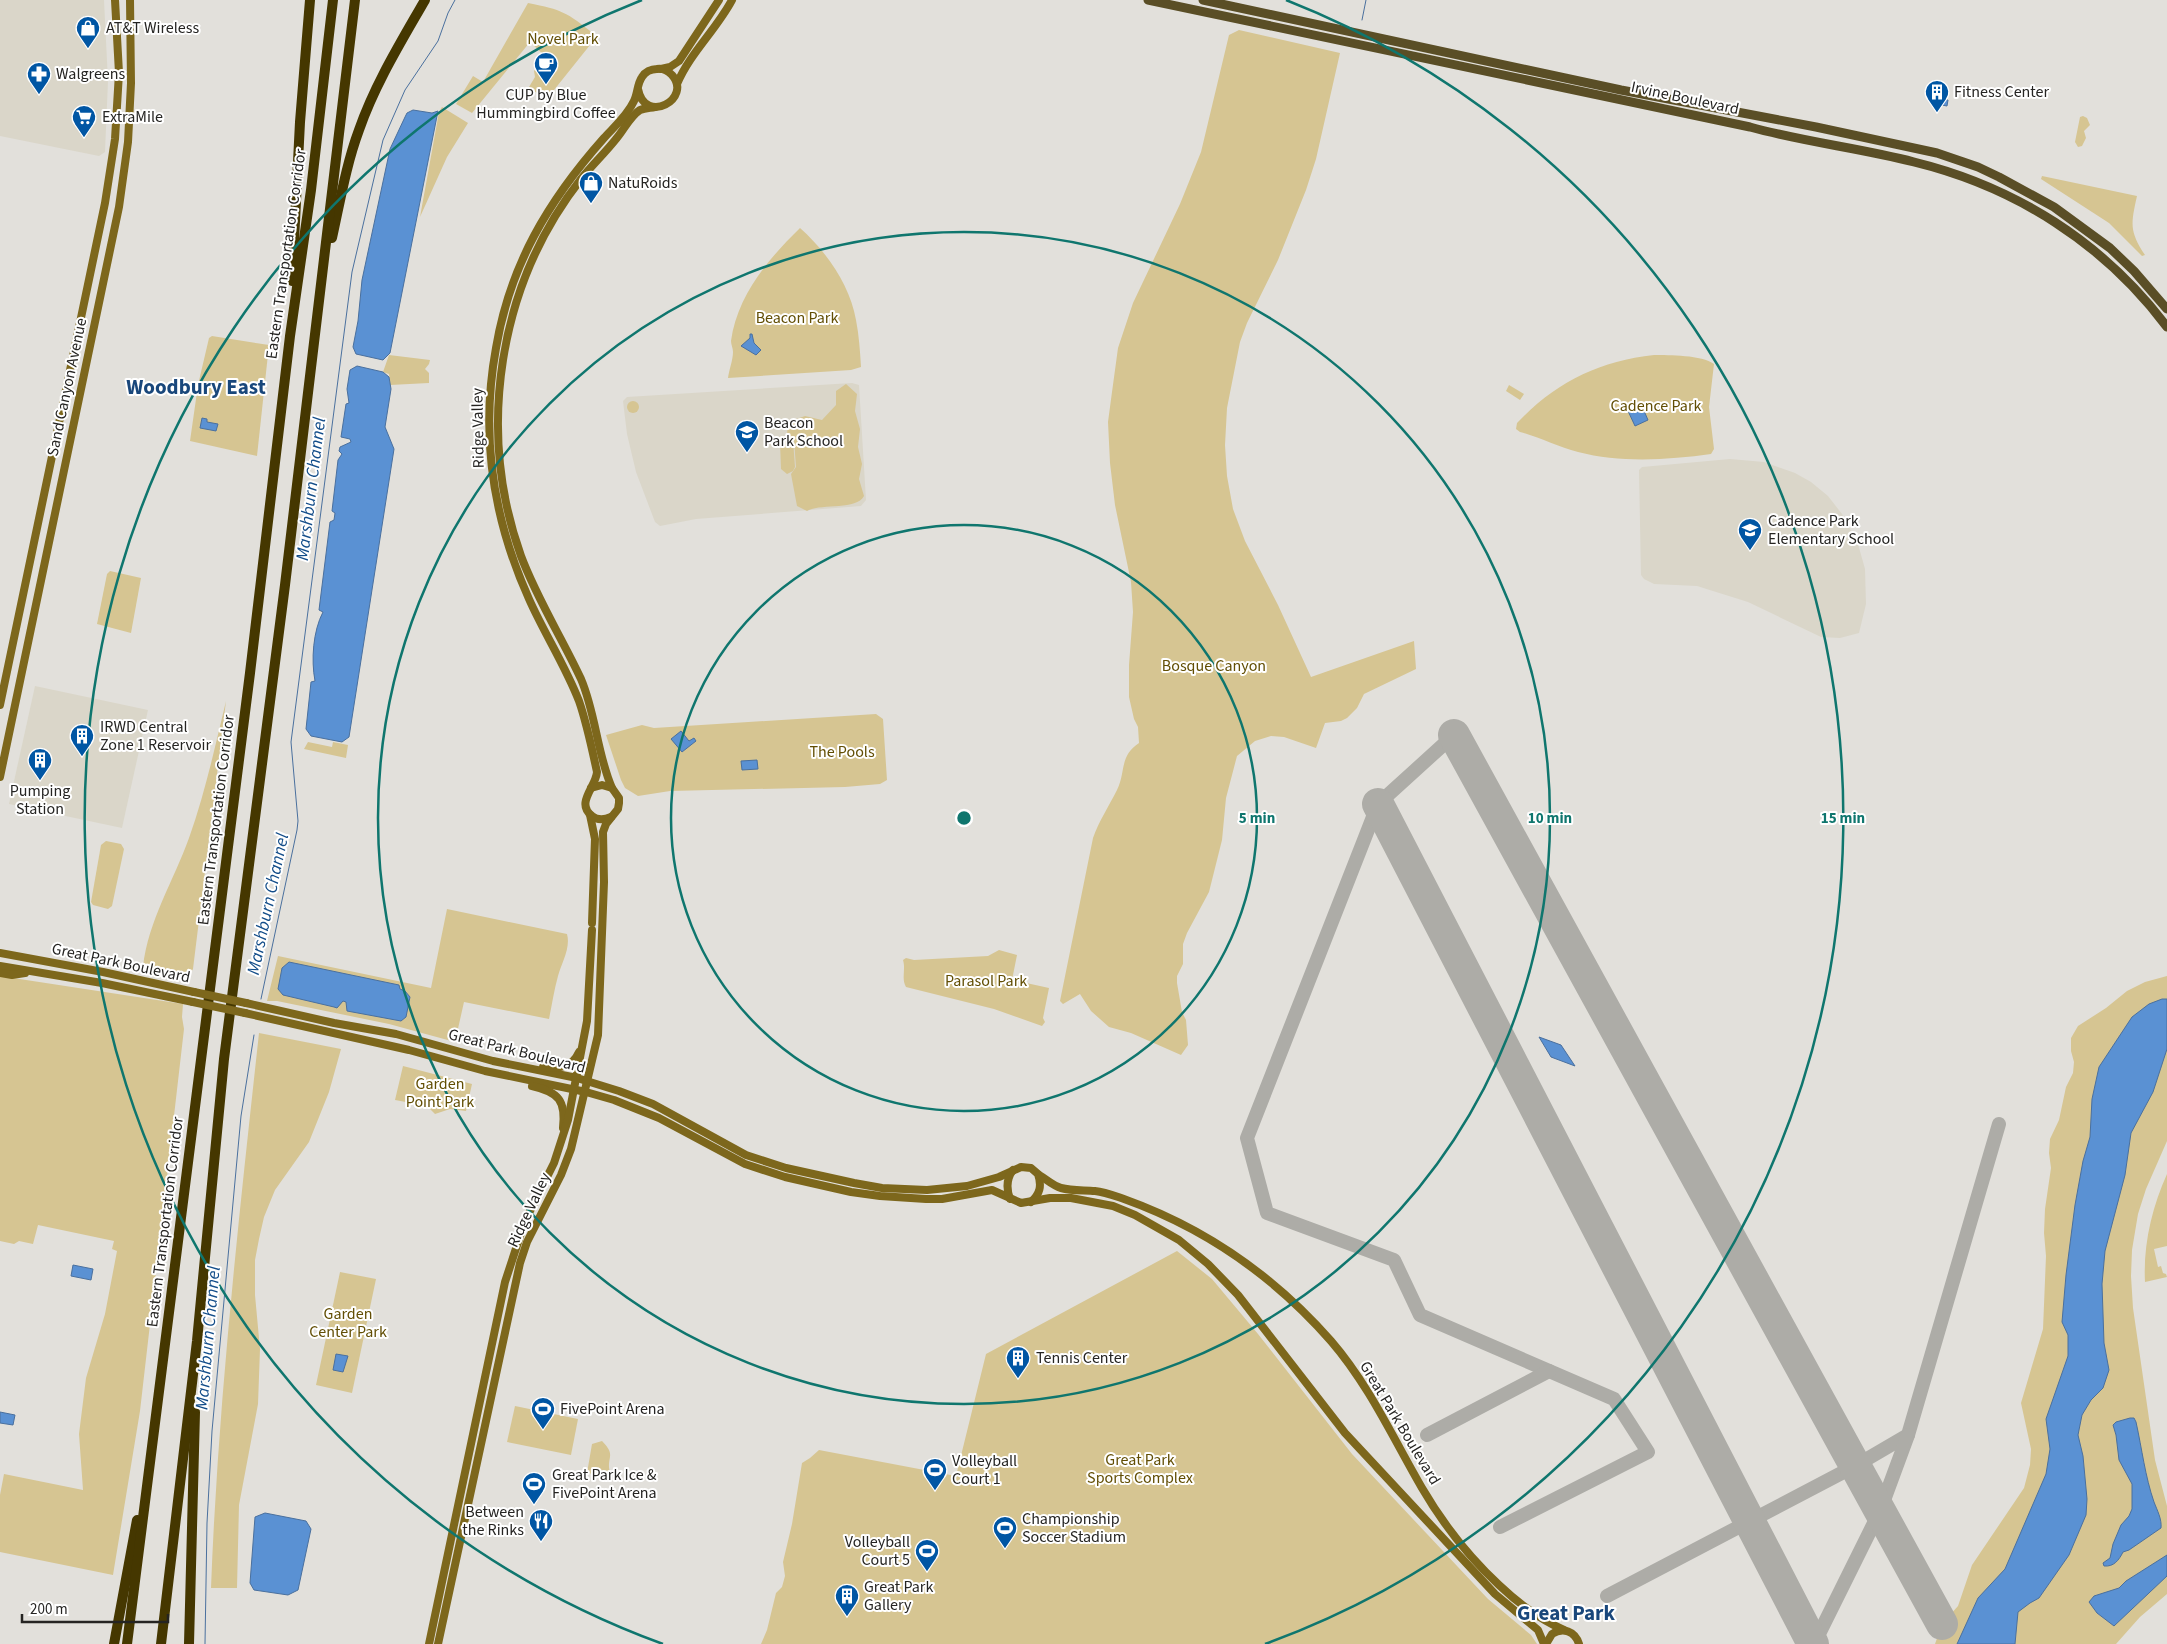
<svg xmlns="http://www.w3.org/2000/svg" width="2167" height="1644" font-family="'Source Sans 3',sans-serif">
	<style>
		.built { fill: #dad6c9 }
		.green { fill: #d6c592 }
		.water { fill: #5a91d3; stroke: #4a709e }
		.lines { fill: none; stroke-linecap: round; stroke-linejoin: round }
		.stream { stroke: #4a709e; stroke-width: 1 }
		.taxiway { stroke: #adaca7; stroke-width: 14 }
		.runway { stroke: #adaca7; stroke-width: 32 }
		.secondary { stroke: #7d671c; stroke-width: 8 }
		.primary { stroke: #5a4e26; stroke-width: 9 }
		.motorway { stroke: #453700; stroke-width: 10 }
		.secondary-bridge { stroke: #7d671c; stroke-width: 8 }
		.ring { fill: none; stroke: #0f766e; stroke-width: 2.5 }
		.labels { text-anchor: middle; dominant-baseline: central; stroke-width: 4; stroke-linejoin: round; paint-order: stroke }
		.poi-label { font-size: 16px; fill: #252422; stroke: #fff; text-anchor: start }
		.park-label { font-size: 16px; fill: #624e04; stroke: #fff }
		.street-label { font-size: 16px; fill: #252422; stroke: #fff }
		.water-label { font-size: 18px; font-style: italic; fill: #134d89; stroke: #fff }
		.district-label { font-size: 21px; font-weight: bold; fill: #19477b; stroke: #fff }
		.centre { fill: #0f766e; stroke: #fff; stroke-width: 2.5 }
		.ring-label { font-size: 15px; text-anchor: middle; font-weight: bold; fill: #0f766e; stroke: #fff; stroke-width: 4; stroke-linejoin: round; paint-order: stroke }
	</style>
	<rect width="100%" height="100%" fill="#e2e0db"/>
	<g class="built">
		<polygon points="0,0 104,0 108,81 105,152 99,156 0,136"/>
		<polygon points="852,383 859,385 866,500 861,506 696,519 660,526 655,522 636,472 627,434 623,401 627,397"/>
		<polygon points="1730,459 1764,462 1795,473 1811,482 1828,496 1842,514 1858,544 1865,569 1866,604 1859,633 1840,638 1821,637 1748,602 1697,586 1654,584 1644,579 1641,575 1639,470 1642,467"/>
		<polygon points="35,686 148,710 122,828 9,804"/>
	</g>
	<g class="green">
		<path d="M528,3c35,7 38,9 66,31v6l-48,60 -17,-13 6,-10 -1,-6 12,-14 -16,-15 -58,71 -16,-9 17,-28 10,6z"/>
		<path d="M1239,30l101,23 -24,106 -10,31 -28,70 -31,63 -7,19 -13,66 -2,37 2,31 6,33 12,32 33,64 33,72 103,-36 2,28 -52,25 -7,14 -10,10 -6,3 -16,2 -9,25 -32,-11 -13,-1 -16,5 -18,15 -11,42 -4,42 -13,52 -22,41 -4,11v20l-6,12v7l5,29 4,8 2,25 -7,10 -50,-22 -22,-6 -18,-16 -11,-17 -17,10 -3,-3 33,-163c6,-17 16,-32 24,-48 9,-18 2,-34 22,-47l-1,-16 -4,-8 -5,-22v-32l4,-53 -2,-30 -16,-77 -5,-42 -2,-41 4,-30 6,-44 15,-45 47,-99 21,-52 28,-117z"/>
		<polygon points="442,107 468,123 447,157 420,217 439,112"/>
		<polygon points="2083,116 2087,118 2090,125 2084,131 2086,138 2082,146 2078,147 2075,142 2080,117"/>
		<path d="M2042,176l95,20c-6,27 -8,35 8,59l-3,1 -33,-33 -68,-44z"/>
		<path d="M800,228c26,23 50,57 56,92 3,15 4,31 5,47l-10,3 -123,8c1,-8 5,-18 5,-26 0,-4 -2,-7 -2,-11 6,-45 38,-83 69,-113z"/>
		<polygon points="212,336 269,345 257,456 190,441 198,385 209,338"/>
		<polygon points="389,355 430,360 429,364 425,369 429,373 429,383 390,385 389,374 383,372"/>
		<path d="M1654,355c15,0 48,0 60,9l-5,43 5,42 -3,5c-43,6 -91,9 -133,-2 -20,-5 -39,-15 -58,-20l-4,-3 1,-6c38,-40 81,-62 137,-68z"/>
		<path d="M846,384l11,10 -2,17 5,18 -2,18 4,17 -3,15 5,17c-8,15 -44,7 -57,15l-10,-5 -6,-32 5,-7 -2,-27 -7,-5 1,-13 17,-6 17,4 14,-15v-14z"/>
		<polygon points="1509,385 1524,394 1520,400 1506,391"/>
		<circle cx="633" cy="407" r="6"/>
		<polygon points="785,436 789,436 793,440 795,467 793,471 787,474 781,469 780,442"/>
		<polygon points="110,571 141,578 131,633 97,624 107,574"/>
		<path d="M226,701l-33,268 -5,8 -45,-10c5,-46 31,-87 46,-129 16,-45 26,-91 37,-137z"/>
		<polygon points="876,714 883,719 887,780 880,784 845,787 670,791 638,796 625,788 621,780 606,735 642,725 654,728"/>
		<polygon points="308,742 332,747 333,742 348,745 346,758 304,749"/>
		<polygon points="106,841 121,844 124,849 112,906 108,909 93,905 91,902 101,845"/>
		<path d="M447,909l120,25c4,14 -6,30 -9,42 -4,14 -6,29 -9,43l-85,-17 -9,40 -66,-18 -112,-23h-10l11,-45 153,32z"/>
		<path d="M999,950l18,5 -5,25 37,8 -6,30 2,4 -3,4 -48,-17 -88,-22c-5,-9 0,-17 -3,-27l3,-2 8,2 74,-4z"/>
		<polygon points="0,976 183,1004 182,1017 184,1029 140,1411 113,1575 0,1552 0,1495 4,1474 83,1490 79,1434 86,1378 105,1314 117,1251 112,1249 114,1241 38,1225 33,1244 19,1241 14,1244 0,1241"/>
		<polygon points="2167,976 2167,1141 2146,1189 2138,1214 2132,1250 2131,1276 2133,1308 2155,1460 2167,1506 2167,1594 2140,1617 2116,1644 1935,1644 1942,1624 1958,1606 1972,1565 2024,1488 2030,1465 2031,1449 2021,1403 2043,1329 2046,1256 2044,1233 2045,1209 2051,1168 2049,1153 2050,1139 2059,1120 2066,1087 2073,1073 2074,1062 2071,1051 2071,1038 2078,1026 2106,1008 2127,991 2145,982"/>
		<path d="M259,1033l82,16 -12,43 -20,50 -34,48 -11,27 -5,22 -4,21v35l5,54 -2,55 -19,101 -2,83h-26c7,-186 28,-371 48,-555z"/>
		<polygon points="403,1066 472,1084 466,1111 450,1109 435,1114 427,1106 395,1100"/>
		<path d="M2167,1174v72l-13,3 4,18 3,-1 2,7 3,1 1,3 -22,5c-2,-37 7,-75 22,-108z"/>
		<polygon points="1177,1251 1212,1279 1258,1334 1352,1454 1488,1599 1531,1635 1537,1644 761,1644 767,1630 776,1593 782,1587 785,1576 783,1562 792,1524 802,1463 810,1458 819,1450 956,1476 986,1354"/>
		<polygon points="340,1272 376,1279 352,1393 316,1385"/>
		<polygon points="515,1406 578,1419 571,1455 507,1442"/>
		<path d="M602,1441c15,15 4,16 8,31l-3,4 -20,-3 5,-29z"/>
	</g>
	<g class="water">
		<polygon points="1932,97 1948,100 1947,106 1931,103"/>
		<polygon points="413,110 432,113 438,111 390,353 383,360 356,354 353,347 358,321 362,280 390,149 405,117 407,113"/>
		<polygon points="750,334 752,334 754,343 761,350 756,355 741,346 750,338"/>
		<path d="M357,366l26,6 6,5 2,12 -6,38 9,22 -45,288 -7,5 -31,-6 -5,-7 5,-47 4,-1c-4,-21 -2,-50 8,-69l-4,-2 11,-88 4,-2 1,-7 -3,-2 6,-51 4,-6 -3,-3 1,-4 11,-5 -1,-3 -9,-2 5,-33 3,-1 -2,-14 3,-19z"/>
		<polygon points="1641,404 1648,420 1635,426 1628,411"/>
		<polygon points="202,418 207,419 207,422 218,424 216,431 200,428"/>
		<polygon points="681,731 689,741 694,738 696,741 682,752 671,739"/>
		<polygon points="757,760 758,769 742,770 741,761"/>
		<polygon points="289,962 399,985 400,989 405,991 410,997 406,1017 401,1021 347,1011 346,1002 343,1001 337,1008 334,1007 283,995 278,989 282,968"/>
		<polygon points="2162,999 2167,999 2167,1049 2153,1092 2131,1133 2125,1175 2105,1251 2102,1284 2104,1343 2109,1370 2103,1388 2091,1400 2082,1415 2078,1435 2083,1456 2087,1499 2086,1515 2069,1555 2039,1598 2030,1603 2018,1612 2015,1644 1957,1644 1978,1598 2005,1569 2046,1474 2050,1449 2046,1419 2068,1356 2068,1335 2062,1322 2066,1275 2075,1205 2083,1161 2090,1137 2092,1099 2099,1067 2132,1017 2149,1004"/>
		<polygon points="1539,1037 1561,1045 1575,1066 1551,1057"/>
		<polygon points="73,1265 93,1269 91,1280 71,1276"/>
		<polygon points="336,1354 348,1356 343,1372 333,1370"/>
		<polygon points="0,1412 15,1415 13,1425 0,1423"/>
		<path d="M2130,1418h4l2,4c6,27 9,54 18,80 3,8 8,17 7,26l-32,22 -6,2c-4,8 -9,15 -19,14l-1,-3 7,-5 3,-14 8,-19 8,-9 3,-7v-25l-13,-24 -3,-25 -3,-10 3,-3z"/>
		<polygon points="265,1513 306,1521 311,1529 298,1590 288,1595 254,1590 250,1583 255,1517"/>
		<polygon points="2167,1555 2167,1576 2114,1626 2097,1613 2089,1602 2094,1596 2119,1588 2126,1581"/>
	</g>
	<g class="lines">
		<g class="stream">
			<polyline points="1362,20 1366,0"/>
			<polyline points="261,999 297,830 298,821 291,742 352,272 383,140 405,90 438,41 448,13 455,0"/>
			<polyline points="205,1644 207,1523 212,1431 241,1116 254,1035"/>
		</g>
		<g class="taxiway">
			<polyline points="1454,735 1378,804 1364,840 1247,1138 1267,1213 1394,1260 1420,1315 1614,1399 1648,1452 1500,1527"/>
			<polyline points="1427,1435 1549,1371"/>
			<polyline points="1607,1596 1855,1466 1908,1435 1999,1124"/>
			<polyline points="1814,1644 1880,1511 1908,1435"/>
		</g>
		<g class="runway">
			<polyline points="1454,735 1942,1624"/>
			<polyline points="1378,804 1813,1644"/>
		</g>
		<g class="secondary">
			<polyline points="661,69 670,67 679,61 719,0"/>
			<path d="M677,84c13,-31 39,-54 55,-84"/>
			<polyline points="0,705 105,203 115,139 119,73 115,0"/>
			<polyline points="0,777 119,207 128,142 131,83 130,0"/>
			<path d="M612,788c-15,-34 -16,-74 -31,-109 -19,-41 -44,-80 -60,-123 -45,-126 -23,-271 60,-377 11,-14 24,-26 35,-40 8,-9 14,-23 24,-29 5,-2 10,-2 15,-3"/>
			<polyline points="590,815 595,839 592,923"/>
			<path d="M611,817c-7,3 -13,4 -19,-1 -17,-13 4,-29 5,-44 -5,-23 -10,-48 -18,-71 -14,-36 -35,-68 -50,-102 -36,-80 -49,-164 -33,-251 14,-83 52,-147 108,-210 10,-11 23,-22 30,-37 4,-8 3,-17 8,-24 3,-5 9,-8 15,-8 5,-1 11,2 15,6 21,23 -27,51 -34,14"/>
			<polyline points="0,953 103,972 194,992"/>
			<polyline points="0,966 102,983 193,1002"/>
			<polyline points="0,973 12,975 25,973"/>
			<path d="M246,1003l88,20 62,11 97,27 84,17 42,13 34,13 93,51 40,13 68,15 28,5 45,2 40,-4 32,-9 22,-10 10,1 7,6c4,12 2,20 -7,28"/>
			<polyline points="245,1013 409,1050 485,1071 586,1092 614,1100 659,1118 745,1164 785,1177 851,1192 880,1196 926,1199 942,1199 992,1190 1021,1203 1050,1198 1071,1198 1113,1206 1135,1215 1179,1240 1208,1264 1238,1295 1345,1433 1495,1594 1538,1630 1544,1644"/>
			<path d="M543,1067c15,2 29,1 36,-15"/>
			<path d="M532,1086c27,6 34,15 31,42"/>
			<path d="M1039,1175c7,4 14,11 22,13 11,3 23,2 34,3 10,1 20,5 29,8 81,29 150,77 207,142 38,44 62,97 91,147 21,36 47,69 77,97 20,19 40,34 65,45"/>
			<path d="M1010,1199c-4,-11 -4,-20 3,-29"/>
			<polyline points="429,1644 505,1282 525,1221 554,1163 568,1120 587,1021 592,930"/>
			<polyline points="438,1644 520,1263 527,1242 561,1175 571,1149 598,1035 604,882 603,832 606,824 618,809 619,803 619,798 612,788 602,785 591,788"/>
			<path d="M1546,1644l6,-10c11,-7 23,-3 27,10"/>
		</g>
		<g class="primary">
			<path d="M1148,0l602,127c54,15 110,21 164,35 102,25 190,81 253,165"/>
			<polyline points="1203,0 1621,90 1816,127 1937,153 1978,167 1999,177 2054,207 2110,248 2134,271 2167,309"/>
		</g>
		<g class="motorway">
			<path d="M332,238c8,-36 14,-73 27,-108 16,-46 42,-88 66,-130"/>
			<polyline points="292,281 300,122 310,0"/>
			<polyline points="114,1644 137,1520"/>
			<polyline points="127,1644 250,673 290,336 311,190 333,0"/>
			<polyline points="161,1644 197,1341 224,1059 285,585 355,0"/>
			<polyline points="189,1644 195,1412"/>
		</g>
		<g class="secondary-bridge">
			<polyline points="194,992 246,1003"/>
			<polyline points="193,1002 245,1013"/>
		</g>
	</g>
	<g class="ring">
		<circle cx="964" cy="818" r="293"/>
		<circle cx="964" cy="818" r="586"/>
		<path d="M663 1644A879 879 0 0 1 642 0M1286 0A879 879 0 0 1 1265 1644"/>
	</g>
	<defs>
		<g id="shop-pin" transform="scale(1.25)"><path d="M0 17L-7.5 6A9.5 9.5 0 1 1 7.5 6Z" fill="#0056a4" stroke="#fff"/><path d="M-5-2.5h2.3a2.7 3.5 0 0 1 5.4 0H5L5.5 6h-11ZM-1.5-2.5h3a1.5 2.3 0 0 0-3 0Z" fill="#fff"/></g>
		<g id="cafe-pin" transform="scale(1.25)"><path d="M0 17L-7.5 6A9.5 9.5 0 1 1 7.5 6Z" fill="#0056a4" stroke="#fff"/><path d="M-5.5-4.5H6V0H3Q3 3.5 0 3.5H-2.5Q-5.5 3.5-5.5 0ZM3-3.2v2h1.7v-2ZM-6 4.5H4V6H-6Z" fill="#fff"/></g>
		<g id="pharmacy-pin" transform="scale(1.25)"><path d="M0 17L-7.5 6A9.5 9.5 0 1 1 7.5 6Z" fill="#0056a4" stroke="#fff"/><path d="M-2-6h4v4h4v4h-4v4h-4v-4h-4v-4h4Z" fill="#fff"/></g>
		<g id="building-pin" transform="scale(1.25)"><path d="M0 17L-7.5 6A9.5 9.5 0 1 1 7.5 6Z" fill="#0056a4" stroke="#fff"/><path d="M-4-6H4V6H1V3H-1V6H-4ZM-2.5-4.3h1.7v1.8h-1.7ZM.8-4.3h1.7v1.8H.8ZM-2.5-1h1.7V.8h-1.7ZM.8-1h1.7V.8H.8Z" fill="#fff"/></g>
		<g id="supermarket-pin" transform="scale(1.25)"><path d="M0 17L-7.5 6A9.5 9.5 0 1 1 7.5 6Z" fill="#0056a4" stroke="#fff"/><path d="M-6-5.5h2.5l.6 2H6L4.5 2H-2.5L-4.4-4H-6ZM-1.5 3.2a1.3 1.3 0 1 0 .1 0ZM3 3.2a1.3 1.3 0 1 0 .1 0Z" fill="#fff"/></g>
		<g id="school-pin" transform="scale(1.25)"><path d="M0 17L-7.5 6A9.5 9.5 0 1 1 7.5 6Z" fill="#0056a4" stroke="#fff"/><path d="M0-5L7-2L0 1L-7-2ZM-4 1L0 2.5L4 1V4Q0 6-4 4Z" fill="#fff"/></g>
		<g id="stadium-pin" transform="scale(1.25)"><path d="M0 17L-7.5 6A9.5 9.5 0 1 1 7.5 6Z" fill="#0056a4" stroke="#fff"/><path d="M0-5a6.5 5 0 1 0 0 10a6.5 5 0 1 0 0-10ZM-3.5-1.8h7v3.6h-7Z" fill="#fff"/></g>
		<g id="restaurant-pin" transform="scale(1.25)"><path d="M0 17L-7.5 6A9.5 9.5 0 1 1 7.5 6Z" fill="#0056a4" stroke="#fff"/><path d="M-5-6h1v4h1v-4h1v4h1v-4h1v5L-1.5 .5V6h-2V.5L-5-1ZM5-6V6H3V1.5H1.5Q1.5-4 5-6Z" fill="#fff"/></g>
	</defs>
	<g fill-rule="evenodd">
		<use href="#shop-pin" x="88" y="28"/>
		<use href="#cafe-pin" x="546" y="64"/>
		<use href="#pharmacy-pin" x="39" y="74"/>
		<use href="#building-pin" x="1937" y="92"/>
		<use href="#supermarket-pin" x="84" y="117"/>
		<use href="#shop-pin" x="591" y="183"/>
		<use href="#school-pin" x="747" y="432"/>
		<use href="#school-pin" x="1750" y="530"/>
		<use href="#building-pin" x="82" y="736"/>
		<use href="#building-pin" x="40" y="760"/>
		<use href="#building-pin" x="1018" y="1358"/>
		<use href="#stadium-pin" x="543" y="1409"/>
		<use href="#stadium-pin" x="935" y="1470"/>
		<use href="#stadium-pin" x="534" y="1484"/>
		<use href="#restaurant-pin" x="541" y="1521"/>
		<use href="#stadium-pin" x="1005" y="1528"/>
		<use href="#stadium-pin" x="927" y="1551"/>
		<use href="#building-pin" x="847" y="1596"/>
	</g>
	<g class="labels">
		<g class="poi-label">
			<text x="106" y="28">AT&amp;T Wireless</text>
			<text x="56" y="74">Walgreens</text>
			<text x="1954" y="92">Fitness Center</text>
			<text x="546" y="95" text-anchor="middle">CUP by Blue<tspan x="546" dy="18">Hummingbird Coffee</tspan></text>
			<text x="102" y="117">ExtraMile</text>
			<text x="608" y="183">NatuRoids</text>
			<text x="764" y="423">Beacon<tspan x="764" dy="18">Park School</tspan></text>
			<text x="1768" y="521">Cadence Park<tspan x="1768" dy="18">Elementary School</tspan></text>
			<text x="100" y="727">IRWD Central<tspan x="100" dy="18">Zone 1 Reservoir</tspan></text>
			<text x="40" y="791" text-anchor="middle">Pumping<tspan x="40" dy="18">Station</tspan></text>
			<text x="1036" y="1358">Tennis Center</text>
			<text x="560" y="1409">FivePoint Arena</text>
			<text x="952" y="1461">Volleyball<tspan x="952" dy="18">Court 1</tspan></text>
			<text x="552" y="1475">Great Park Ice &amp;<tspan x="552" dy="18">FivePoint Arena</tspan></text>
			<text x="524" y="1512" text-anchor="end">Between<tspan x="524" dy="18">the Rinks</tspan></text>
			<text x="1022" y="1519">Championship<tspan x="1022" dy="18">Soccer Stadium</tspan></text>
			<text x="910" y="1542" text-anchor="end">Volleyball<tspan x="910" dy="18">Court 5</tspan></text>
			<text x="864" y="1587">Great Park<tspan x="864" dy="18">Gallery</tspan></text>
		</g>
		<g class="park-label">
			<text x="563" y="39">Novel Park</text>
			<text x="797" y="318">Beacon Park</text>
			<text x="1656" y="406">Cadence Park</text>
			<text x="1214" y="666">Bosque Canyon</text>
			<text x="842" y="752">The Pools</text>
			<text x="986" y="981">Parasol Park</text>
			<text x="440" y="1084">Garden<tspan x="440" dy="18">Point Park</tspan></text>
			<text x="348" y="1314">Garden<tspan x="348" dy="18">Center Park</tspan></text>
			<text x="1140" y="1460">Great Park<tspan x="1140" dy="18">Sports Complex</tspan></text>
		</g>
		<g class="street-label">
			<text transform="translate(1685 98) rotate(12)">Irvine Boulevard</text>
			<text transform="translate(286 254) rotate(-82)">Eastern Transportation Corridor</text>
			<text transform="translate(67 387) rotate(-78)">Sand Canyon Avenue</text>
			<text transform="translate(478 428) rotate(-91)">Ridge Valley</text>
			<text transform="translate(216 820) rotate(-83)">Eastern Transportation Corridor</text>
			<text transform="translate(121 963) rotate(12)">Great Park Boulevard</text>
			<text transform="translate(517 1051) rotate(14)">Great Park Boulevard</text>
			<text transform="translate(529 1210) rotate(-65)">Ridge Valley</text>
			<text transform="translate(165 1222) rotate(-83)">Eastern Transportation Corridor</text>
			<text transform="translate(1400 1423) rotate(59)">Great Park Boulevard</text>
		</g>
		<g class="water-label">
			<text transform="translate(311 489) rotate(-83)">Marshburn Channel</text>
			<text transform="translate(268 904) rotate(-78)">Marshburn Channel</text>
			<text transform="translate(208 1338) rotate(-85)">Marshburn Channel</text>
		</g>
		<g class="district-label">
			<text x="196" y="387">Woodbury East</text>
			<text x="1566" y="1613">Great Park</text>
		</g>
	</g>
	<circle cx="964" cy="818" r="8" class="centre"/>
	<g class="ring-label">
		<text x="1257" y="823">5 min</text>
		<text x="1550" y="823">10 min</text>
		<text x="1843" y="823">15 min</text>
	</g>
	<path d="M22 1614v8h146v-8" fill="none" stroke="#252422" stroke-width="2.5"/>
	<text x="30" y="1614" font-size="15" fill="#252422" stroke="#ffffff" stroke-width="4" paint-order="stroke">200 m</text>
</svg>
